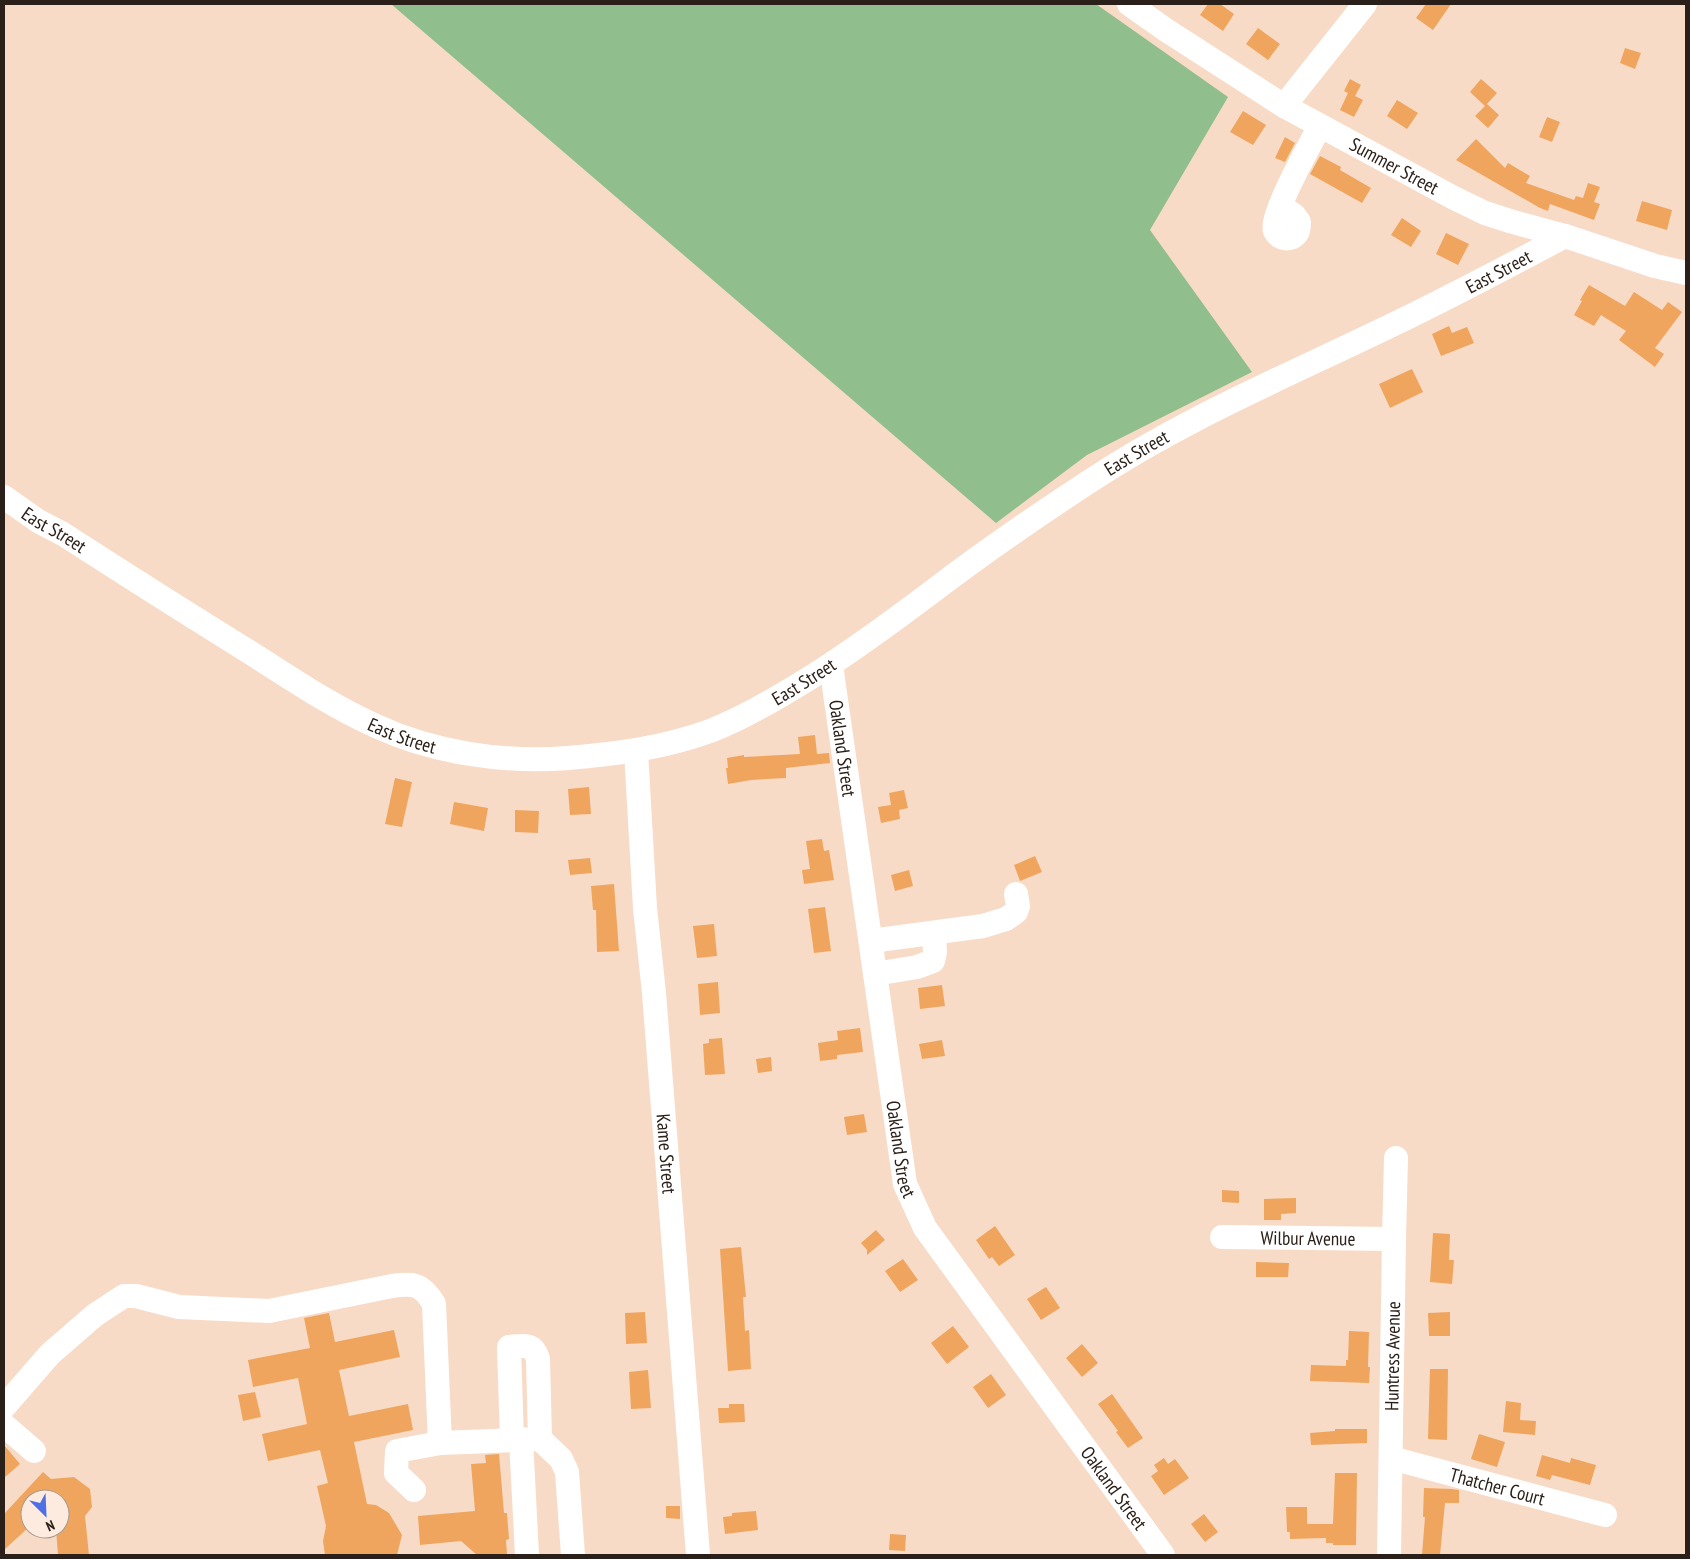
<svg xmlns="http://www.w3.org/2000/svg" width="1690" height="1559" font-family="'PT Sans Narrow',sans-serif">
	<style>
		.green { fill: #91be8d }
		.building { fill: #efa55d }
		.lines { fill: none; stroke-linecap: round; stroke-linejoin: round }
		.minor { stroke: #fff; stroke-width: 24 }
		.labels { text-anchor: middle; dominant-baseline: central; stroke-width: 4; stroke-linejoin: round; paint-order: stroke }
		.street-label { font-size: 19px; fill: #2b2019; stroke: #fcebde }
	</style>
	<rect width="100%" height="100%" fill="#f8dbc6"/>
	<polygon class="green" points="391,4 1096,4 1228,97 1150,230 1252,372 1087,455 996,523"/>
	<g class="building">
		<polygon points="1208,4 1220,4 1234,14 1223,31 1200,15"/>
		<polygon points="1426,4 1451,4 1433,30 1416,18"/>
		<polygon points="1258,28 1280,44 1268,60 1246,44"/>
		<polygon points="1625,48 1641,53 1635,69 1620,63"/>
		<polygon points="1350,79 1361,85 1355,96 1363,100 1354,117 1340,110 1348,93 1344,91"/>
		<polygon points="1481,79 1497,93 1487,104 1499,115 1488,128 1475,116 1485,106 1470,92"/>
		<polygon points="1397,100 1418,113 1407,129 1387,116"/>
		<polygon points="1243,111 1266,125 1253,145 1230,132"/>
		<polygon points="1547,117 1560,122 1552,142 1539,137"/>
		<polygon points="1285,137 1295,143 1285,162 1275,158"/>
		<polygon points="1476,139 1505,168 1508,163 1530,176 1526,183 1574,200 1576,196 1583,198 1588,183 1600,187 1594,202 1600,204 1594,220 1550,204 1548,211 1540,208 1456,160"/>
		<polygon points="1320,156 1341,167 1340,170 1371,188 1362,203 1310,174"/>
		<polygon points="1642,201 1672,210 1667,230 1636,221"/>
		<polygon points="1402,218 1421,231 1411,247 1391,235"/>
		<polygon points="1446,233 1469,244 1458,265 1436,254"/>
		<polygon points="1589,285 1625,306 1634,292 1662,310 1668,302 1682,312 1655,348 1664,354 1655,367 1619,340 1626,331 1601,315 1594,326 1574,315 1582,301 1580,300"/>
		<polygon points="1449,326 1452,333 1467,327 1474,343 1441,356 1432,334"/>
		<polygon points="1412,369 1423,392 1390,408 1379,384"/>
		<polygon points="815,735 817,754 829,753 830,763 786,768 786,778 751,780 728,784 726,768 728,768 727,758 744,755 744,757 800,754 798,737"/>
		<polygon points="395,778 412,782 402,827 385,824"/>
		<polygon points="589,787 591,814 570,815 568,789"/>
		<polygon points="904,790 908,808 899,810 900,819 881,823 878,807 891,805 889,793"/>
		<polygon points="454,802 488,808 484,831 450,824"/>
		<polygon points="515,810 539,811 538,833 515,832"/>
		<polygon points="822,839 824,851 829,850 834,880 804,884 802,870 810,869 806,841"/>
		<polygon points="1035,856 1042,872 1020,881 1014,865"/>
		<polygon points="590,858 592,873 570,875 568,860"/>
		<polygon points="909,870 913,886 895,891 891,875"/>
		<polygon points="614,884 619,951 597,952 596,910 593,910 591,886"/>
		<polygon points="825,907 831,951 814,953 808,909"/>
		<polygon points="714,924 717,956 697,958 693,926"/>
		<polygon points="718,982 720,1013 700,1015 698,984"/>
		<polygon points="942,985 945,1006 920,1009 918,988"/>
		<polygon points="860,1028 863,1052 837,1055 837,1059 820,1061 818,1043 838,1040 837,1031"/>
		<polygon points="722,1038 725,1074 705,1075 703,1044 709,1043 709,1039"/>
		<polygon points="942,1040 945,1056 922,1059 919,1044"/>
		<polygon points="771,1057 772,1071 758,1073 756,1059"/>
		<polygon points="864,1114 867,1132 847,1135 844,1117"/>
		<polygon points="1222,1190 1239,1191 1239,1203 1222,1202"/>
		<polygon points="1296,1198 1296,1213 1281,1214 1281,1220 1264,1220 1264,1199"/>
		<polygon points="995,1226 1015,1255 999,1266 992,1257 989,1259 976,1240"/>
		<polygon points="876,1230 885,1240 867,1255 867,1250 861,1243"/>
		<polygon points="1433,1233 1450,1234 1449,1260 1454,1260 1452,1284 1430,1282"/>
		<polygon points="741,1247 746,1297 743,1297 745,1331 749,1330 751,1369 728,1371 720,1249"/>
		<polygon points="903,1259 918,1280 900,1292 885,1271"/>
		<polygon points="1256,1262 1289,1263 1288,1277 1256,1277"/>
		<polygon points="1046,1287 1060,1308 1041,1320 1027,1299"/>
		<polygon points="645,1312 647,1343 626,1344 625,1313"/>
		<polygon points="1450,1312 1450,1336 1429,1336 1428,1313"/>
		<polygon points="329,1313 335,1342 394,1330 400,1357 339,1370 349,1416 408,1404 413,1430 354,1442 367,1504 376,1505 389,1513 402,1535 397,1555 325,1555 323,1541 326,1526 317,1486 328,1483 320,1450 268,1461 262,1434 307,1424 298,1378 253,1387 248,1360 310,1348 304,1318"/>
		<polygon points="953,1326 969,1347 947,1364 931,1343"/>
		<polygon points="1349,1331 1369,1332 1368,1367 1370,1367 1369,1383 1310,1381 1311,1365 1346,1366 1346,1360 1348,1360"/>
		<polygon points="1082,1344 1098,1363 1082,1377 1066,1358"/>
		<polygon points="1430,1369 1448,1369 1447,1440 1428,1439"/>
		<polygon points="648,1370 651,1408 631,1409 629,1372"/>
		<polygon points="991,1374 1006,1395 988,1408 973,1387"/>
		<polygon points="255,1392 261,1417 243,1421 238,1395"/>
		<polygon points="1112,1394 1143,1438 1128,1448 1116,1432 1118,1431 1098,1404"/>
		<polygon points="1506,1401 1521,1403 1520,1420 1536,1421 1535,1435 1503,1432"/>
		<polygon points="729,1404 744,1404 745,1422 719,1423 718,1408 729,1408"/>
		<polygon points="1335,1429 1367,1429 1367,1443 1311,1445 1310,1433 1335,1431"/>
		<polygon points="1479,1434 1505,1442 1497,1467 1471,1459"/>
		<polygon points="4,1445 20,1464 4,1478"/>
		<polygon points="499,1454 504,1513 507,1513 509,1539 506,1540 507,1555 477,1555 461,1541 420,1545 418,1516 475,1511 471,1464 486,1463 485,1455"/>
		<polygon points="1542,1455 1570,1463 1571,1458 1596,1465 1590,1485 1552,1475 1550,1480 1536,1476"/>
		<polygon points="1164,1458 1168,1464 1175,1459 1189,1478 1164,1495 1151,1476 1158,1471 1154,1465"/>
		<polygon points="43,1472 51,1479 74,1477 90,1489 92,1507 85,1516 89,1555 58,1555 56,1529 60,1529 60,1499 30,1499 30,1526 4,1550 4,1514"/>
		<polygon points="1335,1473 1357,1473 1356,1545 1333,1545 1333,1543 1326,1543 1326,1538 1290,1539 1290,1532 1287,1532 1286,1507 1307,1507 1307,1524 1333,1524"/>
		<polygon points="1424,1488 1452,1489 1459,1490 1459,1503 1445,1503 1440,1555 1422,1555 1425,1517 1423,1517"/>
		<polygon points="666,1506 680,1506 680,1519 666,1518"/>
		<polygon points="756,1511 758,1530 725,1534 723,1517 732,1516 732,1513"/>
		<polygon points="1204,1514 1218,1532 1205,1542 1191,1524"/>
		<polygon points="890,1534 906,1535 905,1551 889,1550"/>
	</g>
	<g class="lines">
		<g class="minor">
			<path id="s1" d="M1129,4l37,26 118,76 170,92 31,15 28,9 52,14 90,30 31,7"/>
			<polyline points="1284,106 1365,4"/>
			<path d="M1280,206l14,9 5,7c0,4 0,8 -2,11 -5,8 -18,7 -22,-2 -6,-14 36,-88 45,-105"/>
			<path id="s2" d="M4,497l34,24 25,13c62,40 125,80 188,119 41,26 80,53 125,73 58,27 128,37 192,32 49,-4 95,-10 142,-27 34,-13 66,-32 98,-52 43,-27 84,-57 125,-88 50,-38 102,-74 154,-108 96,-64 200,-107 303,-157 59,-28 117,-59 175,-90"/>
			<path id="s3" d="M831,665l74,519 20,44 238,327"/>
			<path id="s4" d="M636,751l9,157 9,85 44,562"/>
			<polyline points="871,941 983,926 1006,919 1016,912 1018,906 1016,894"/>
			<polyline points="875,974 917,967 933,961 935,952 934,933"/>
			<path id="s5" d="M1222,1237l172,2"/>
			<path d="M4,1407l46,-53 45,-39 29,-19h12l43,11 90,4 123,-25c23,-3 30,-2 42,18l6,139 100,-4 21,20 6,13 6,83"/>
			<polyline points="4,1425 34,1451"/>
			<polyline points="521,1439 527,1555"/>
			<path d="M512,1440l-3,-93c15,-1 24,-5 29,12l2,80"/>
			<path id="s6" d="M1391,1458l214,57"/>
			<polyline points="414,1490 396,1473 397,1451 440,1443"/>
			<path id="s7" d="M1389,1555l5,-316 2,-81"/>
		</g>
	</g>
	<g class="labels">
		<g class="street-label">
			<text stroke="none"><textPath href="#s1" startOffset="311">Summer Street</textPath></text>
			<text stroke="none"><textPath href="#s2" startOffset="1694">East Street</textPath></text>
			<text stroke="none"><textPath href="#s2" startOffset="1289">East Street</textPath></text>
			<text stroke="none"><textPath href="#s2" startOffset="60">East Street</textPath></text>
			<text stroke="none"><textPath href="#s2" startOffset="885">East Street</textPath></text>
			<text stroke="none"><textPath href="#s2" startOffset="465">East Street</textPath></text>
			<text stroke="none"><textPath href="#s3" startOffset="84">Oakland Street</textPath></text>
			<text stroke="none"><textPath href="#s3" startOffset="489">Oakland Street</textPath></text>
			<text stroke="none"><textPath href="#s4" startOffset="404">Kame Street</textPath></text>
			<text stroke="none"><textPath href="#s5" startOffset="86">Wilbur Avenue</textPath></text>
			<text stroke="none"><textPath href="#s7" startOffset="199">Huntress Avenue</textPath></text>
			<text stroke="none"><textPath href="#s6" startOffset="110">Thatcher Court</textPath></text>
			<text stroke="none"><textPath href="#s3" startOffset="894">Oakland Street</textPath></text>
		</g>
	</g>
	<rect width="1690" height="1559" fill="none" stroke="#2b2019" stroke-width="10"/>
	<g transform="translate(45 1514) rotate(156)"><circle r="24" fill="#fcebde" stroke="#a89a8f"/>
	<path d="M0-4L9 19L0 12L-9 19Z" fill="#4e70e4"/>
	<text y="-8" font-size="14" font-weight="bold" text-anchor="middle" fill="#2b2019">N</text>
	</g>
</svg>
